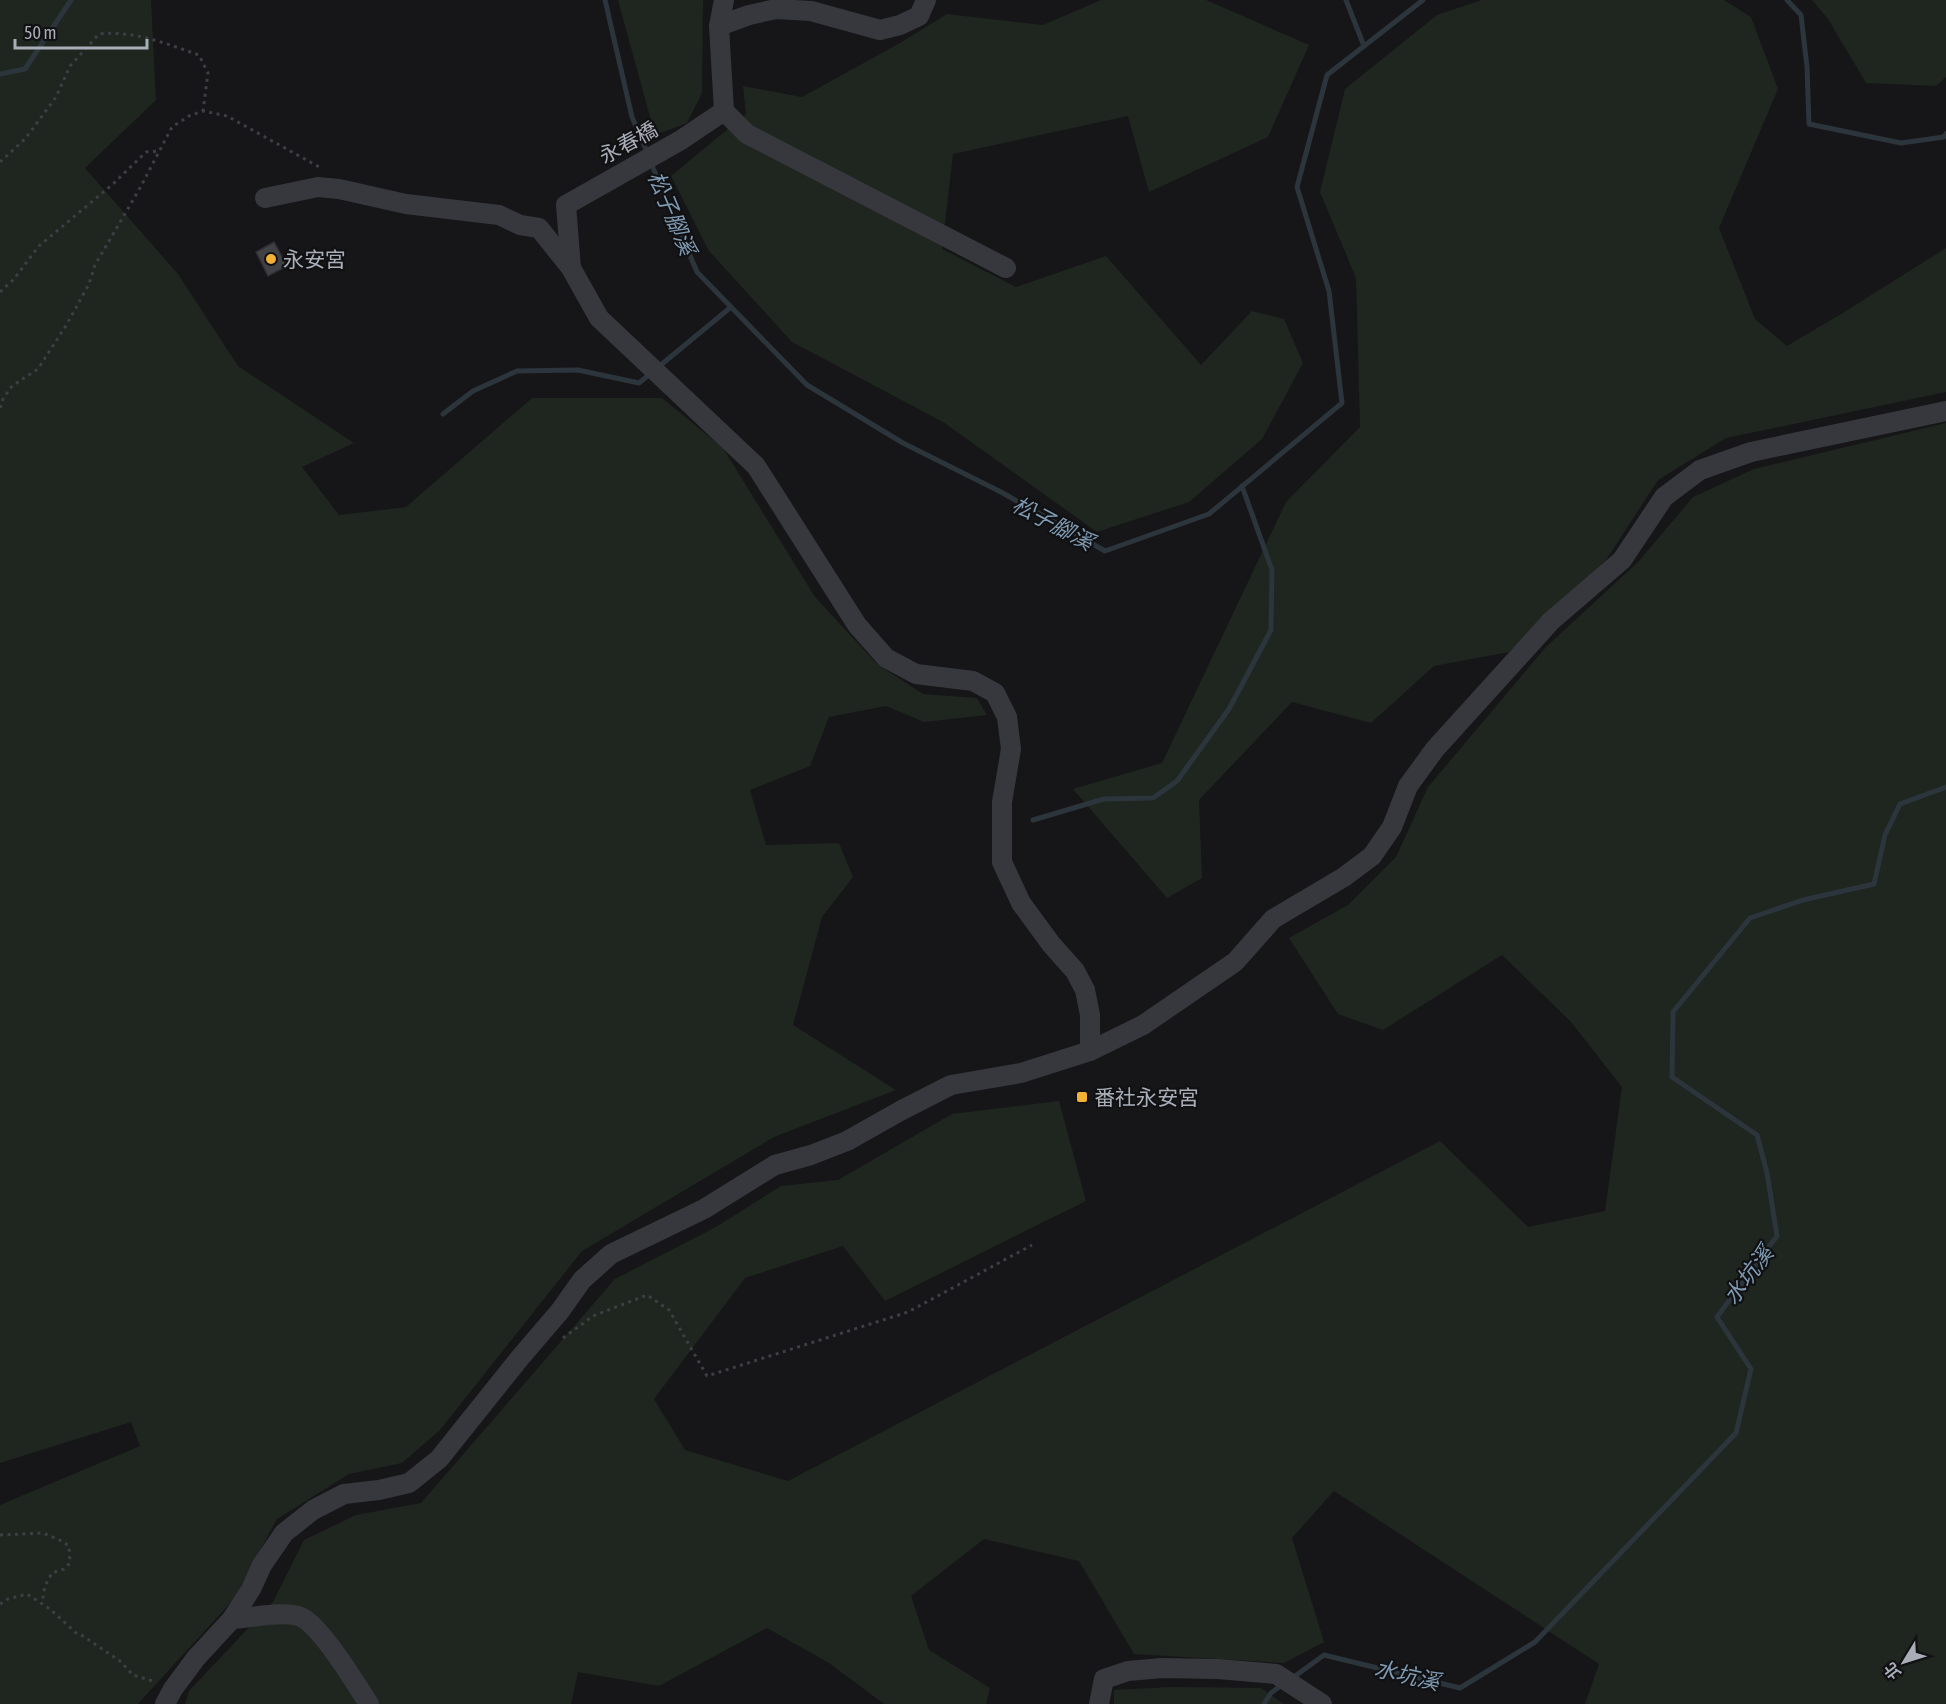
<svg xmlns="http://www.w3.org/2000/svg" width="1946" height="1704" font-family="'Asap Condensed','Noto Sans TC',sans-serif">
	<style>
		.green { fill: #1e261f }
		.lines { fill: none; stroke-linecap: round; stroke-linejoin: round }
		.stream { stroke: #2c353c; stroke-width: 5 }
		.building { fill: #404145; stroke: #303034; stroke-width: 1.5 }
		.path { stroke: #3d3f44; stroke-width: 3; stroke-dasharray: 3 4.5; stroke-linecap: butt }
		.minor { stroke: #37383d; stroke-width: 20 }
		.poi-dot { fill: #f2b134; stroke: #111113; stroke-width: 2 }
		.labels { text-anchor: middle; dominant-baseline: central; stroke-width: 4.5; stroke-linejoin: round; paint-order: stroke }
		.street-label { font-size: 21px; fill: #a8adb8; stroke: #111113 }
		.poi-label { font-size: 21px; fill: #a8adb8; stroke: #111113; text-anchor: start }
		.water-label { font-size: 22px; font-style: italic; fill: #7f9bb3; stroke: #111113 }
	</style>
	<rect width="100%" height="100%" fill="#161618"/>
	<g class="green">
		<polygon points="0,0 151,0 156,100 85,168 178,274 238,366 354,443 302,467 339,515 406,507 532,398 662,398 723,448 815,597 877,664 923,694 977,698 987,715 924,722 886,706 829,717 810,766 750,790 766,845 839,843 853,877 822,917 793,1025 896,1090 774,1137 582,1251 440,1430 402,1463 349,1474 277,1519 233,1600 138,1704 0,1704 0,1505 140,1446 131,1422 0,1463"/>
		<polygon points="618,0 703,0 702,93 687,123 655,135"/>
		<polygon points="1101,0 1206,0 1309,45 1268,137 1149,192 1128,116 953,154 942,249 1016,287 1106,256 1201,365 1252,311 1284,319 1303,363 1262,439 1189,502 1097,532 943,422 792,342 709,251 671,176 746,114 743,86 802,97 900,43 947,14 1043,25"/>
		<polygon points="1482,0 1724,0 1751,17 1778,89 1719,228 1755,319 1787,346 1846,311 1946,248 1946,392 1726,438 1658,480 1606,560 1509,652 1434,666 1371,723 1292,702 1199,800 1202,878 1167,898 1073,789 1162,763 1286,502 1360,427 1356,278 1320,192 1345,89 1437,15"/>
		<polygon points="1812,0 1946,0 1946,77 1936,86 1866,83 1828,19"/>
		<polygon points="1946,423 1946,1704 1585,1704 1599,1664 1334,1491 1292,1538 1324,1642 1284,1663 1134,1654 1079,1561 984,1539 911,1596 929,1650 990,1688 986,1704 884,1704 829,1663 767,1628 659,1686 578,1672 571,1704 185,1704 189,1691 273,1602 304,1540 356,1515 421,1503 615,1279 716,1227 781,1186 838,1180 952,1114 1059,1101 1086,1201 885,1301 843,1246 745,1278 654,1399 685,1450 788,1481 1440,1141 1528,1227 1605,1211 1622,1087 1571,1022 1502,955 1383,1030 1338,1014 1289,938 1348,905 1396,857 1428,787 1546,647 1638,562 1693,497 1754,469"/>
		<polygon points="1172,1687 1261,1688 1284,1704 1114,1704 1114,1690"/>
	</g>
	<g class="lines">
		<g class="stream">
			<polyline points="605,0 632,117 648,154"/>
			<polyline points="1346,0 1364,46"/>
			<polyline points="1787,0 1801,15 1807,67 1809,124 1901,143 1944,137 1946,134"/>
			<polyline points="0,74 25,69 71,0"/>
			<polyline points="651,163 697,272 807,385 903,443 1001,492 1105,551 1209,514 1342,403 1329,291 1297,187 1327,75 1423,0"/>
			<polyline points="443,414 473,391 517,371 578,370 639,383 731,307"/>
			<polyline points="1033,820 1104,799 1153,798 1177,781 1229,709 1271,630 1272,570 1242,486"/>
			<polyline points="1291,1679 1324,1655 1460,1688 1535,1642 1736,1433 1751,1369 1717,1317 1777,1236 1767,1173 1757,1135 1672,1077 1673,1012 1750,918 1803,900 1874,884 1885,835 1900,804 1946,787"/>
			<polyline points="1264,1704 1271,1693 1283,1684"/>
		</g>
	</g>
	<polygon class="building" points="274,242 287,266 268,276 256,252"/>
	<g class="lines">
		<g class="path">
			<path d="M0,162l25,-23 9,-12 22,-30 14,-31 29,-32c34,-4 68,10 100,21l9,18 -5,38"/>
			<polyline points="0,292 14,279 39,246 113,184 146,152 159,151"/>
			<polyline points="0,408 3,399 12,386 38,369 67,324 89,284 95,265 140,188 172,127 189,116 203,111 227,116 321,168"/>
			<polyline points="563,1338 593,1316 647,1295 669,1310 707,1376 908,1312 1032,1245"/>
			<polyline points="0,1535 43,1533 62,1541 69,1546 70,1563 64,1569 52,1573 45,1586 42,1603"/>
			<polyline points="0,1604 8,1599 27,1594 50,1609 76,1633 83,1636 120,1661 133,1675 156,1682"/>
		</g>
		<g class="minor">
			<polyline points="724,0 719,26 724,111 747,134 1006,268"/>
			<polyline points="719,26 749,15 776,9 811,11 880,30 900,25 919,16 926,0"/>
			<polyline points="265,198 318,187 339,189 406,204 499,215 520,225 539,228 571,268 599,318 756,466 857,625 886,658 916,674 973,681 995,693 1007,717 1011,749 1002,802 1002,862 1021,903 1051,944 1075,971 1085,990 1090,1015 1090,1051"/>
			<polyline points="571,268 566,205 681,140 724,111"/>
			<path d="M232,1619c18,-1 54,-9 69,-2 21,10 54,66 68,87"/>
			<polyline points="165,1704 173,1689 196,1658 232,1619 251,1589 262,1565 284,1533 313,1510 344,1494 379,1490 409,1483 439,1459 519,1359 560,1311 582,1280 611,1254 704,1209 775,1165 811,1155 847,1141 902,1110 951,1085 1021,1073 1090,1051 1143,1025 1235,962 1273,919 1344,877 1372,856 1392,827 1408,786 1435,749 1551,621 1622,560 1664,497 1700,470 1751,452 1946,411"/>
			<polyline points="1099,1704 1104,1679 1128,1671 1162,1668 1218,1669 1276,1674 1322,1704"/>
		</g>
	</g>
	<g class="poi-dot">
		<circle cx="271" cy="259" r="6"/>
		<rect x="1076" y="1091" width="12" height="12" rx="3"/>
	</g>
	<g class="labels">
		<g class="street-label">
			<text transform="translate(628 142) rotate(-29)">永春橋</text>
		</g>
		<g class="poi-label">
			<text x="283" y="259">永安宮</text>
			<text x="1094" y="1097">番社永安宮</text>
		</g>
		<g class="water-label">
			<text transform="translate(672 213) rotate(67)">松子腳溪</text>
			<text transform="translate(1053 523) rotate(28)">松子腳溪</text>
			<text transform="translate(1748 1275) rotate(-53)">水坑溪</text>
			<text transform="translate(1407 1675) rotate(13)">水坑溪</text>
		</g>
	</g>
	<g transform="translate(1904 1662) rotate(232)" stroke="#111113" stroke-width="4.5" paint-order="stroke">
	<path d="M0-4.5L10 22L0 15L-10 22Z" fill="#a8adb8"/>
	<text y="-9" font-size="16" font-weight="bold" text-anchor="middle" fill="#a8adb8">北</text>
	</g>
	<path d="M15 39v9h132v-9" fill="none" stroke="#a8adb8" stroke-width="3"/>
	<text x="24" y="39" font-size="18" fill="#a8adb8" stroke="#111113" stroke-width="4.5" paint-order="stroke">50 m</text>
</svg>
